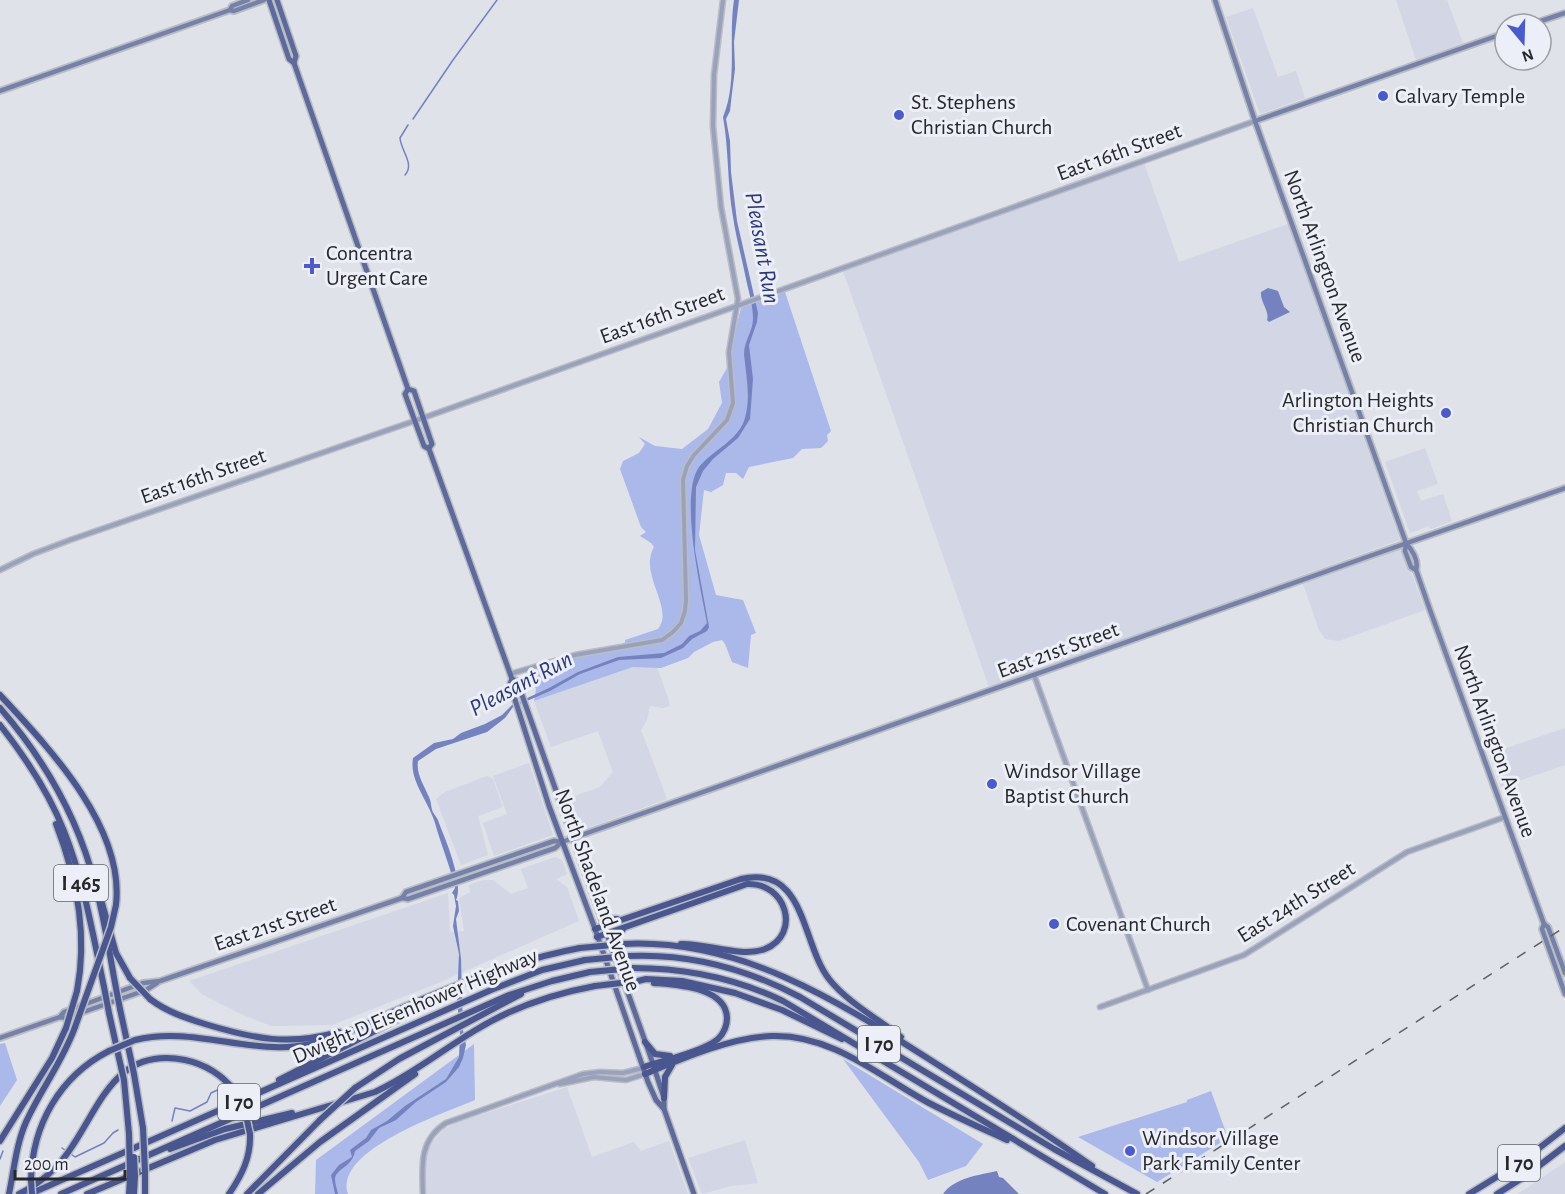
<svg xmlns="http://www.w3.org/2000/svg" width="1565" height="1194" font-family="'Alegreya Sans',sans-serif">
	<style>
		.built { fill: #d2d6e5 }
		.green { fill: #abb8ea }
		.water { fill: #7482bf }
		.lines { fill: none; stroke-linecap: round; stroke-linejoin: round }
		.stream { stroke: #7482bf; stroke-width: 1.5 }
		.tertiary-casing { stroke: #babdc3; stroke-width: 7 }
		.secondary-casing { stroke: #babdc3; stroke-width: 8 }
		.primary-casing { stroke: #babdc3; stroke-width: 8 }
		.motorway-casing { stroke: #babdc3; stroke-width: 9 }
		.tertiary { stroke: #99a1bd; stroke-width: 4 }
		.secondary { stroke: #7681aa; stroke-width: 4.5 }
		.primary { stroke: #5e6a9c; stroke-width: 5 }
		.motorway { stroke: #49568f; stroke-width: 6 }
		.rail { stroke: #5e5f63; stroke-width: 1.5; stroke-dasharray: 10 10; stroke-linecap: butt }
		.motorway-bridge-casing { stroke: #babdc3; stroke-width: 9; stroke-linecap: butt }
		.motorway-bridge { stroke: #49568f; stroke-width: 6 }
		.poi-dot { fill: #4b5acf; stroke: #eceff7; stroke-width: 2 }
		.labels { text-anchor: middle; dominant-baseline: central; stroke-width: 6; stroke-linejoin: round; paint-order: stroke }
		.shield { fill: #eceff7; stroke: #626468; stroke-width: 1.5 }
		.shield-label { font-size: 21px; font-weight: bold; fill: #27282b }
		.poi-label { font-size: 22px; fill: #27282b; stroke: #eceff7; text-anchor: start }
		.street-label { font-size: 22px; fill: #27282b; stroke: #eceff7 }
		.water-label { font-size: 24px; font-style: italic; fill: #2c367f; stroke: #eceff7 }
	</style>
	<rect width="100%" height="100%" fill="#dfe2e9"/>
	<g class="built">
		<polygon points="1396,0 1447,0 1463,43 1416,60"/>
		<polygon points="1253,8 1278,77 1296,71 1305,98 1260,114 1226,17"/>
		<polygon points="1144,163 1179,262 1288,224 1400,540 989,687 843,271"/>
		<polygon points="1425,448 1438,484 1417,491 1421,501 1443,494 1452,521 1431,529 1429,526 1410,533 1385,462"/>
		<polygon points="1402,548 1425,610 1339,641 1325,639 1319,630 1303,584"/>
		<polygon points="633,667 657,667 668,698 670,706 663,708 650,706 647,720 641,730 667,799 577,832 566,799 600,787 613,772 598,731 551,747 534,701"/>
		<polygon points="1565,728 1565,765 1501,787 1489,754"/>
		<polygon points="529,763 553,835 494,856 483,823 507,814 493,776"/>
		<polygon points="487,776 493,779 503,807 478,816 488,855 461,865 436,799 445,792"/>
		<polygon points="555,857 562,860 567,874 556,879 567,887 579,921 438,983 332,1025 271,1026 241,1014 203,995 189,981 448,893 450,932 464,931 459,898 470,892 469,885 483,880 493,880 511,894 528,888 521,869"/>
		<polygon points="567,1087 592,1157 634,1142 641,1151 669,1141 688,1194 427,1194 425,1167 428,1150 432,1143 443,1130 455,1123"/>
		<polygon points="745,1140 758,1183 731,1186 702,1194 688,1158"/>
		<polygon points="1565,1162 1565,1194 1517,1194 1527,1188"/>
	</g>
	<g class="green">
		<path d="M785,292l46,139 -4,4 1,6 -7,7 -19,1 -9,9 -44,9 -6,12 -7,-6h-10l-3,12 -12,7 -7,-2 -5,45 17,60 27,5 13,33 -5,2 -3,33 -16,-6 -7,-18 -3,-4 -9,2 -19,10 -6,6 -27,10 -28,-1 -99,34 2,-12 -6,-16 2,-2 43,-13 59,-10 -9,-4v-4l33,-11c17,-21 -20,-55 -4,-82l-3,-4 -11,-7 6,-4 -5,-5 -21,-58 3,-8 16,-8 6,-9 -6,-7 16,9 27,3 26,-20 14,-26 -3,-21 12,-21 4,-29 6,-24z"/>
		<polygon points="5,1043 17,1080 0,1106 0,1044"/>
		<path d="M474,1044l1,56c-30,13 -142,50 -127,94h-33l1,-34z"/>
		<polygon points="843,1059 983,1144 966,1166 928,1180 919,1162"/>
		<polygon points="1211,1091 1228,1138 1157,1182 1078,1137 1187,1102 1187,1100"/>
	</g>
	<g class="water">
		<path d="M734,0h5l-5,42 1,27 -3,24 -2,18 -4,8 4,22 1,31 6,49 21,92 -1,9 -8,23 4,34 -3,40 -12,19 -25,21 -10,12 -7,16 -1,63 14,77 -2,4 -15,8 -9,9 -22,10 -42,2 -39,14 -30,17 -37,16 -8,11 -18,14 -51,17 -18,12c-2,13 6,24 11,36 2,4 2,9 3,13 2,5 6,8 7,13 7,18 25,60 17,77l2,1 1,10 -3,8 5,40 2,71 3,15 -3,13 -4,9 -13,15 -30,20 -20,18 -17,8 -10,13 -14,10c-3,17 -19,17 -20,28 0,5 2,10 3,15h-3l-4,-19 8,-10 13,-8 -2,-7 16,-12 5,-8 16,-9 18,-15 41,-27 13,-22 1,-23 -3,-35 2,-45 -6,-28 3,-20 -2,-11 -2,-2 3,-5c-5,-23 -14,-43 -20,-65 -7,-23 -26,-42 -22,-65l21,-15 19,-4 8,-6 24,-9 17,-9 10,-10 37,-17 29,-16 40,-15 46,-4 18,-9 7,-8 11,-5 7,-8c-6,-33 -28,-128 -8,-156 14,-17 40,-27 46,-49 6,-21 1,-43 -1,-64 0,-13 9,-23 9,-35 0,-14 -4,-26 -7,-40 -4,-21 -10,-41 -13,-62 -6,-33 -4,-67 -10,-100 15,-35 5,-80 11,-117z"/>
		<path d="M1268,288l10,3 6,16 6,5 -21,10 -2,-2c3,-9 -7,-18 -6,-28z"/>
		<path d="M997,1171l2,6 4,1 16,16h-76c11,-16 36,-19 54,-23z"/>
	</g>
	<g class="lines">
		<g class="stream">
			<polyline points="413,119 453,60 497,0"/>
			<path d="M405,175c10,-11 -4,-24 -5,-37l8,-13"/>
			<polyline points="172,1121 175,1108 190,1111 207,1102 211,1093 224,1087"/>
			<polyline points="62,1148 65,1150"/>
			<polyline points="71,1154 75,1157 104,1143 113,1133 118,1130"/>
			<polyline points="0,1159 3,1151"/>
		</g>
		<g class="tertiary-casing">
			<g id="tertiary">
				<polyline points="0,570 33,554 70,540 423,418 1255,121"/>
				<polyline points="510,674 575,655 662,640 673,632 681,623 685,611 686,600 683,480 687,466 694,455 727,420 733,403 729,352 738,299 721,207 713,126 714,75 723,0"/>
				<polyline points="1034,675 1148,990"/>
				<polyline points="1100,1007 1244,955 1407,852 1505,817"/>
				<polyline points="560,1084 594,1077 626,1080 645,1074"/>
				<path d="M423,1194c-1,-28 -4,-54 23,-71l137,-49 17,-2 23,1 20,-5"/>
			</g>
		</g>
		<g class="secondary-casing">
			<g id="secondary">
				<path d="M1215,0l40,121 151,422c6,7 13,17 10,27l14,40 114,314 4,3 17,46"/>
				<polyline points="230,10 232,6 248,0"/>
				<polyline points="1532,24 1565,13"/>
				<polyline points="0,91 230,10 234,11 264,0"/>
				<polyline points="1255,121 1505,33"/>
				<polyline points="1406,543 1405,551 1411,567 1416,570"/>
				<polyline points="402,898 406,892 554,841 562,842 573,838 1364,558 1565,488"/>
				<polyline points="1544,924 1542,929 1565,994"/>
				<polyline points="60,1017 64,1012 143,983 160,981 402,898 408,899 555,848 562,842"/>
				<polyline points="0,1038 60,1017 66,1018 146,990 157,983"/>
			</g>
		</g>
		<g class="primary-casing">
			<g id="primary">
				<polyline points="269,0 289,59 294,63 408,389 414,391 432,444 429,448"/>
				<polyline points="277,0 296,56 294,63"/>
				<polyline points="408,389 405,394 424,446 429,449 512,679 517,681 650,1055 664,1098 664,1109 694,1194"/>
				<polyline points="512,679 510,684 549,806 594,926 648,1082 656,1100 664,1109"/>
			</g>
		</g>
		<g class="motorway-casing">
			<g id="motorway">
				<path d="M0,695c49,53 125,132 116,210"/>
				<path d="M0,708c44,51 78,110 95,176 9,33 14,66 20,99"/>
				<path d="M0,725c26,33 49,68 64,106 20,50 29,104 40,156"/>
				<path d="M56,824c21,54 32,110 21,167"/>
				<polyline points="102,903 116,953 130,978"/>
				<polyline points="599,909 609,919 617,919"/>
				<path d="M595,929l146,-50c65,-15 60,64 88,100 17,22 49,40 72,58"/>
				<path d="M597,937l150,-53c39,-2 55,50 18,65 -24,9 -59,-6 -84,-5"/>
				<path d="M623,944c117,-6 215,57 309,117 54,34 108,68 160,105"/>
				<path d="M628,956c61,-3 119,13 172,41l254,152 83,45"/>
				<polyline points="616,959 616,939 623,929"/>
				<path d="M633,968c53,0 102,10 150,33l322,193"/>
				<polyline points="638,981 646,979 682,981 735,993 782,1010 842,1039"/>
				<path d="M150,999c17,13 36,19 55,25 49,15 84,22 134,8"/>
				<polyline points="120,1009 131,1060"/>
				<polyline points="109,1013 121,1067"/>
				<path d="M135,1040c59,-15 116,17 176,4 32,-7 63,-24 93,-37 56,-24 116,-48 176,-59"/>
				<polyline points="645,1042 655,1054 670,1056"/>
				<path d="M644,1067c18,-6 60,-16 74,-28 5,-5 9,-13 9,-21 -1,-31 -50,-33 -73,-35"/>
				<polyline points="134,1074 143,1128"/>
				<path d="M645,1074c38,-16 87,-37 127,-38 60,-2 107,40 157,67 25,13 52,25 78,37"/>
				<polyline points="124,1080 129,1134"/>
				<polyline points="279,1080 451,992"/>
				<polyline points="355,1088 399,1059 521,994"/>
				<polyline points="664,1098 665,1077 672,1065"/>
				<polyline points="0,1141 52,1058 66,1028"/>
				<polyline points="170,1149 225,1129 292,1113"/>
				<path d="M31,1180c1,-55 29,-104 78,-129"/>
				<path d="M9,1194c5,-24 7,-49 17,-72 15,-33 37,-61 49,-95"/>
				<path d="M19,1194c22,-11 41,-28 54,-49 29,-44 45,-98 112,-85 19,4 37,15 50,31"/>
				<polyline points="30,1194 491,990 542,970 585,960"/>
				<polyline points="61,1194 509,995 552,981 590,972"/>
				<path d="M87,1194l128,-54 160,-48c35,-16 66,-41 99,-61 37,-23 78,-37 121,-45"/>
				<polyline points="129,1194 130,1178"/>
				<polyline points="134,1194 135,1176"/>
				<polyline points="145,1194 145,1172"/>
				<path d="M229,1194c13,-19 22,-37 21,-60"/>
				<polyline points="247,1194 320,1120"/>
				<polyline points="258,1194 320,1142 415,1074"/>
				<polyline points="1469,1194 1521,1162 1565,1128"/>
				<polyline points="1497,1194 1527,1175 1565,1146"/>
			</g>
		</g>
		<use href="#tertiary" class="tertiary"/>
		<use href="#secondary" class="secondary"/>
		<use href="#primary" class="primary"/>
		<use href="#motorway" class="motorway"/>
		<polyline class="rail" points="1146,1194 1565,927"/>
		<g class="motorway-bridge-casing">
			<g id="motorway-bridge">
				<polyline points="580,948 623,944"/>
				<polyline points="585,960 628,956"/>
				<polyline points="590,972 633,968"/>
				<polyline points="130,978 150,999"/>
				<polyline points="115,983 120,1009"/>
				<polyline points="595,986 638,981"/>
				<polyline points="104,987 109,1013"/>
				<polyline points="75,1027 111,927 116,905"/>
				<polyline points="66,1028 77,991"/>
				<polyline points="109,1051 135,1040"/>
				<polyline points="131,1060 134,1074"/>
				<polyline points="121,1067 124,1080"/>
				<polyline points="235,1091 245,1111 250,1134"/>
				<polyline points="320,1120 355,1088"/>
				<polyline points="143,1128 145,1172"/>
				<polyline points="129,1134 130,1178"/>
				<polyline points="134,1157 135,1176"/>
				<polyline points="31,1180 32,1194"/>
			</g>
		</g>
		<use href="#motorway-bridge" class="motorway-bridge"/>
	</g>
	<g class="poi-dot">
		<circle cx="1383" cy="96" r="6"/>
		<circle cx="899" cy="115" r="6"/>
		<path d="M309 257h6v6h6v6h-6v6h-6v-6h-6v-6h6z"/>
		<circle cx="1446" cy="413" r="6"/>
		<circle cx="992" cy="784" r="6"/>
		<circle cx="1054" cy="924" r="6"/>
		<circle cx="1130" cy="1151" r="6"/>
	</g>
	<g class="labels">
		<g class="shield">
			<rect x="54" y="865" width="54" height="36" rx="4.5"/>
			<rect x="858" y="1026" width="42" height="36" rx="4.5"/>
			<rect x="218" y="1084" width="42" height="36" rx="4.5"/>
			<rect x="1498" y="1145" width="42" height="36" rx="4.5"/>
		</g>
		<g class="shield-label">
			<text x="81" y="883">I 465</text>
			<text x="879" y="1044">I 70</text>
			<text x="239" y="1102">I 70</text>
			<text x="1519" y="1163">I 70</text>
		</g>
		<g class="poi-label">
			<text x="1395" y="96">Calvary Temple</text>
			<text x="911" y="102">St. Stephens<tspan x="911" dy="25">Christian Church</tspan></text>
			<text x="326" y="253">Concentra<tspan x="326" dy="25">Urgent Care</tspan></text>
			<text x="1434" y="400" text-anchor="end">Arlington Heights<tspan x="1434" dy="25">Christian Church</tspan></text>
			<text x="1004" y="771">Windsor Village<tspan x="1004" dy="25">Baptist Church</tspan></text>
			<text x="1066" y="924">Covenant Church</text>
			<text x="1142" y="1138">Windsor Village<tspan x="1142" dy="25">Park Family Center</tspan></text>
		</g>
		<g class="street-label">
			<text transform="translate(1119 152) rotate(-20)">East 16th Street</text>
			<text transform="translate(1325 266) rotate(70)">North Arlington Avenue</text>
			<text transform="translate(662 315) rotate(-20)">East 16th Street</text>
			<text transform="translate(203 476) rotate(-19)">East 16th Street</text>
			<text transform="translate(1058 650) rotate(-20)">East 21st Street</text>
			<text transform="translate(1495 741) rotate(70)">North Arlington Avenue</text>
			<text transform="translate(598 890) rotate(70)">North Shadeland Avenue</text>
			<text transform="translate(1296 902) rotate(-32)">East 24th Street</text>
			<text transform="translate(275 924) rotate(-19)">East 21st Street</text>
			<text transform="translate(415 1006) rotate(-23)">Dwight D Eisenhower Highway</text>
		</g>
		<g class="water-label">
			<text transform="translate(762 248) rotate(80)">Pleasant Run</text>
			<text transform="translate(521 684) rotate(-28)">Pleasant Run</text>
		</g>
	</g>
	<g transform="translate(1523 42) rotate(161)"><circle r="28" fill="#eceff7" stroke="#9d9fa5" stroke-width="1.5"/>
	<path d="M0-4.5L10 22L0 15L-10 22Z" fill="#4b5acf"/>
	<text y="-9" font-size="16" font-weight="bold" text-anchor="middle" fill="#27282b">N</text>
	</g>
	<path d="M15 1170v9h110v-9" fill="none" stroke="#27282b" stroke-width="3"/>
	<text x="24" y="1170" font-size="18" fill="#27282b" stroke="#eceff7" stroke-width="4.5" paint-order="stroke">200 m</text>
</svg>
